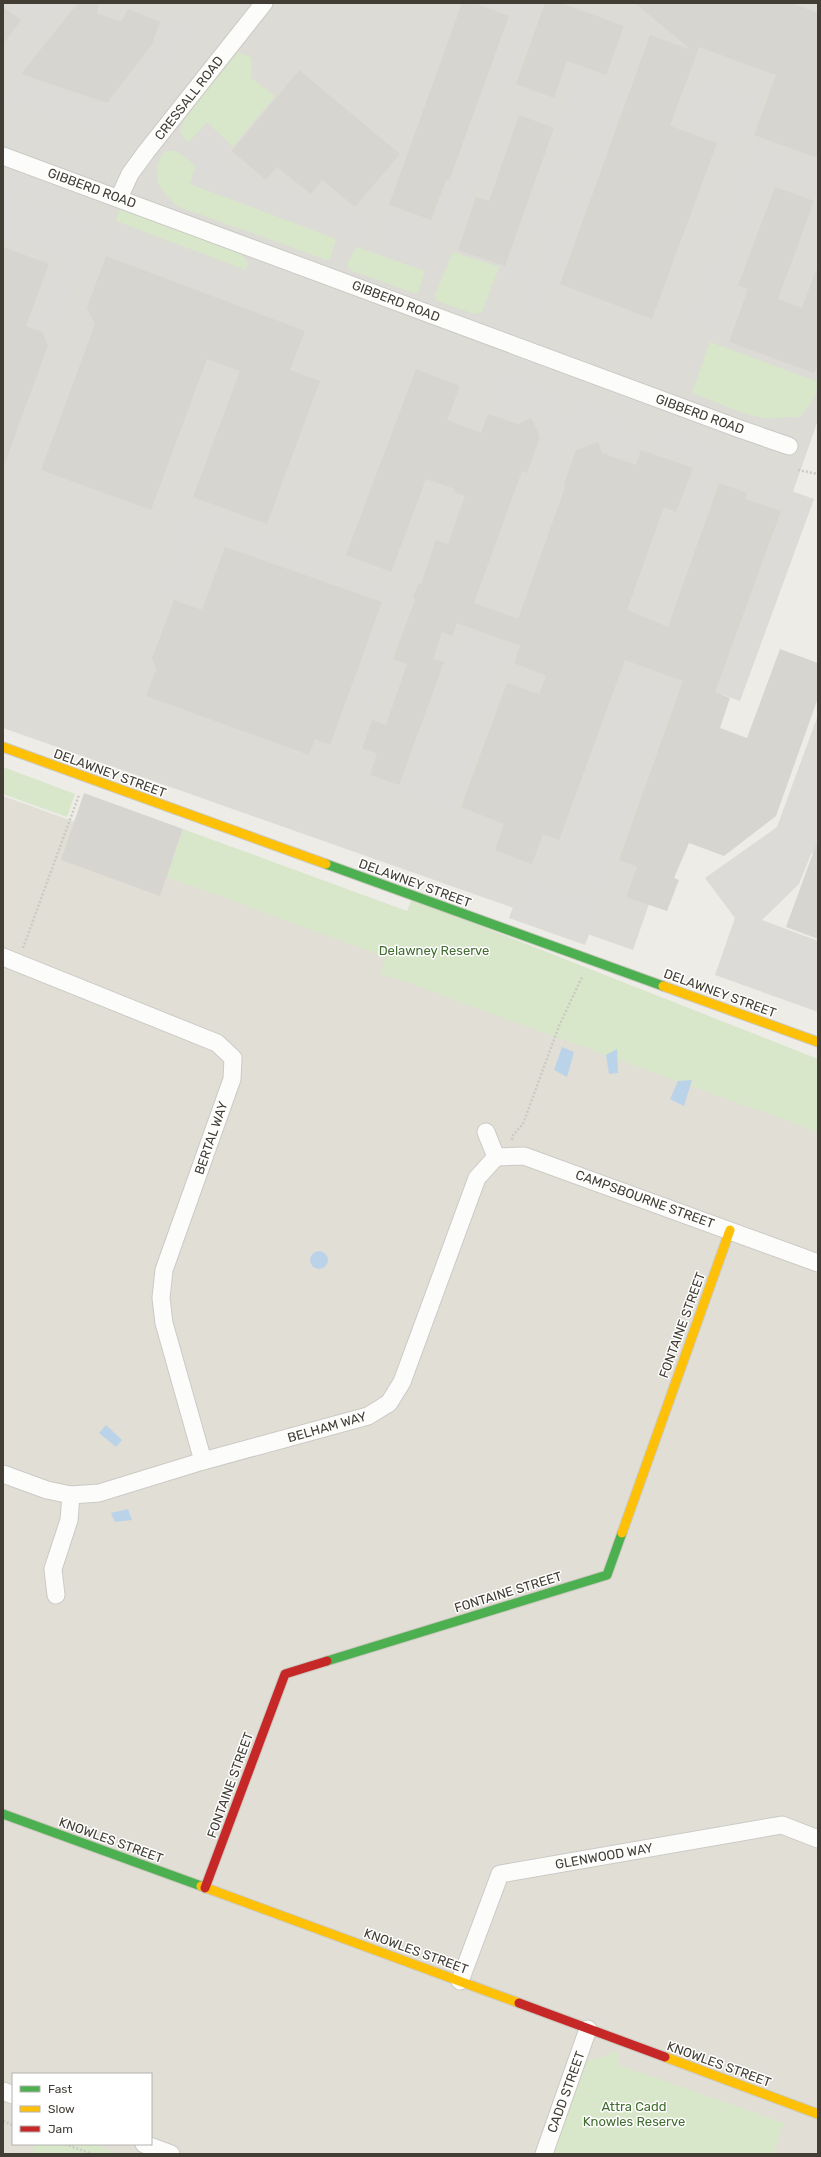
<svg xmlns="http://www.w3.org/2000/svg" width="821" height="2157" font-family="Rubik,sans-serif">
	<style>
		.residential { fill: #e1ded5; fill-rule: evenodd }
		.industrial { fill: #dddbd5 }
		.green { fill: #d8e6c9 }
		.parking { fill: #dcdbd7 }
		.water { fill: #bbd3e8 }
		.building { fill: #d7d5d0 }
		.lines { fill: none; stroke-linecap: round; stroke-linejoin: round }
		.street-casing { stroke: #cbcac5; stroke-width: 19 }
		.fast-casing { stroke: #ccc9bf; stroke-width: 11 }
		.slow-casing { stroke: #ccc9bf; stroke-width: 11 }
		.jam-casing { stroke: #ccc9bf; stroke-width: 11 }
		.path { stroke: #cccac6; stroke-width: 2.5; stroke-dasharray: 2 2; stroke-linecap: butt }
		.street { stroke: #fcfcfb; stroke-width: 17 }
		.fast { stroke: #4caf50; stroke-width: 9 }
		.slow { stroke: #ffc107; stroke-width: 9 }
		.jam { stroke: #c62828; stroke-width: 9 }
		.labels { text-anchor: middle; dominant-baseline: central; stroke-width: 3; stroke-linejoin: round; paint-order: stroke }
		.street-label { font-size: 13px; fill: #423e35; stroke: #fff }
		.park-label { font-size: 13px; fill: #416d2e; stroke: #fff }
	</style>
	<rect width="100%" height="100%" fill="#edece7"/>
	<path class="residential" d="M3,796l815,294v1064h-815zM13,2074h138v70h-138z"/>
	<polygon class="industrial" points="3,3 818,3 818,420 633,950 3,728"/>
	<g class="green">
		<polygon points="238,52 252,58 251,78 275,96 233,147 207,122 189,142 184,139 180,131 186,116"/>
		<path d="M165,151h10l20,13v4l-5,16 146,55 -6,20 -3,1 -148,-53c-20,-15 -31,-34 -14,-56z"/>
		<polygon points="124,207 238,250 248,263 246,270 116,221 118,212"/>
		<polygon points="356,247 425,271 418,292 416,294 350,270 347,265"/>
		<polygon points="453,252 499,267 482,312 474,314 437,301 435,295"/>
		<path d="M710,342l108,40 -4,16 -14,20c-12,-3 -25,2 -37,0 -24,-4 -48,-17 -71,-25z"/>
		<polygon points="3,767 75,794 67,817 3,794"/>
		<polygon points="183,829 407,911 412,899 818,1059 818,1132 380,973 386,957 167,877"/>
		<polygon points="618,2051 619,2065 784,2123 773,2154 554,2154 586,2062"/>
		<polygon points="35,2144 94,2144 119,2154 32,2154"/>
	</g>
	<g class="parking">
		<polygon points="19,3 74,3 45,38 12,12"/>
		<polygon points="479,3 541,3 459,230 433,220 511,15"/>
		<polygon points="164,16 205,29 195,44 188,44 184,47 111,140 3,100 21,76 107,105 153,48"/>
		<polygon points="579,67 599,75 515,306 496,300"/>
		<polygon points="695,70 763,97 742,152 674,126"/>
		<polygon points="600,76 630,86 547,318 517,307"/>
		<polygon points="207,123 231,147 218,161 223,165 378,219 367,249 190,184 196,167 183,155 190,142"/>
		<polygon points="749,138 818,162 818,200 768,182 715,331 685,321"/>
		<polygon points="12,167 74,189 67,210 5,188"/>
		<polygon points="3,189 97,223 56,337 29,327 54,257 3,239"/>
		<polygon points="386,207 440,226 425,269 370,250"/>
		<polygon points="115,229 240,275 231,299 105,253"/>
		<polygon points="509,348 539,359 534,374 504,363"/>
		<polygon points="499,367 563,390 558,406 573,412 580,397 635,416 629,432 643,437 634,463 575,442 560,483 531,472 544,433 482,410"/>
		<polygon points="618,387 649,398 643,414 613,403"/>
		<polygon points="662,424 728,450 700,523 677,515 696,467 652,449"/>
		<polygon points="769,483 814,499 740,701 716,692 783,510 762,502"/>
		<polygon points="185,501 338,557 341,572 357,573 402,590 392,623 402,628 373,708 348,699 382,601 207,540 185,603 153,590"/>
		<polygon points="458,627 516,649 454,813 396,791"/>
		<polygon points="623,668 678,688 602,893 547,872"/>
		<polygon points="818,715 818,850 811,854 799,884 762,920 818,941 818,1012 715,975 735,918 705,878 777,827"/>
		<polygon points="525,875 601,902 585,945 509,918"/>
	</g>
	<g class="water">
		<polygon points="562,1047 574,1052 567,1077 554,1070"/>
		<polygon points="617,1049 618,1073 609,1074 606,1055"/>
		<polygon points="692,1080 684,1106 670,1099 678,1081"/>
		<circle cx="319" cy="1260" r="9"/>
		<polygon points="106,1425 122,1440 116,1447 99,1433"/>
		<polygon points="128,1509 132,1520 115,1522 111,1513"/>
	</g>
	<g class="building">
		<polygon points="78,3 99,3 97,13 121,22 128,9 160,22 152,44 107,103 21,74"/>
		<polygon points="462,3 474,3 509,16 449,181 446,180 431,220 389,205"/>
		<polygon points="545,3 561,3 624,26 606,75 567,61 554,98 516,84"/>
		<polygon points="635,3 791,3 818,13 818,158 754,135 776,75 699,47 670,126 717,143 652,319 560,284 650,35 691,50"/>
		<polygon points="3,7 21,20 3,44"/>
		<polygon points="299,70 400,154 355,207 322,180 311,194 277,167 266,180 232,151"/>
		<polygon points="519,115 554,128 505,266 458,250 476,197 489,201"/>
		<polygon points="775,187 814,201 778,299 802,308 816,270 818,270 818,362 814,373 729,342 748,289 738,285"/>
		<polygon points="3,247 49,264 26,326 42,332 48,345 5,463 3,463"/>
		<polygon points="106,256 305,331 290,370 320,381 267,524 193,497 240,371 207,359 151,510 41,470 95,324 87,308"/>
		<polygon points="416,369 460,386 447,420 481,433 488,414 518,424 531,418 540,437 527,473 522,471 474,603 518,619 565,487 564,484 576,450 598,442 602,453 636,465 641,450 693,468 676,512 664,507 627,610 668,627 719,483 747,493 745,499 781,511 715,692 730,698 720,728 747,738 780,649 818,663 818,698 776,816 724,856 689,843 674,878 679,880 667,911 626,897 637,867 619,860 683,681 625,660 559,840 543,834 532,864 495,850 504,824 461,807 507,683 539,694 546,676 514,663 520,646 457,623 452,636 442,632 433,659 444,662 399,785 370,775 377,753 362,749 372,720 386,725 407,664 393,659 415,600 413,596 419,583 421,584 436,540 448,544 465,496 454,492 455,489 426,479 391,572 346,555"/>
		<polygon points="225,547 382,602 330,745 315,739 309,755 146,696 156,670 152,658 174,600 202,610"/>
		<polygon points="84,793 183,829 160,896 61,860"/>
		<polygon points="816,845 818,845 818,939 786,927"/>
	</g>
	<g class="lines">
		<g class="street-casing">
			<g id="street">
				<polyline points="3,156 740,429 789,446"/>
				<polyline points="119,198 130,174 146,152 264,3"/>
				<polyline points="3,957 217,1043 233,1058 232,1079 164,1270 161,1298 164,1323 203,1461"/>
				<polyline points="486,1132 496,1157 524,1156 818,1263"/>
				<polyline points="3,1474 47,1490 71,1495 99,1493 203,1461 368,1416 389,1403 402,1382 477,1178 496,1157"/>
				<polyline points="56,1595 53,1569 69,1520 71,1495"/>
				<polyline points="460,1981 500,1874 782,1825 818,1839"/>
				<polyline points="3,2091 13,2095"/>
				<polyline points="144,2144 171,2154"/>
				<polyline points="544,2154 588,2029"/>
			</g>
		</g>
		<g class="fast-casing">
			<g id="fast">
				<polyline points="326,864 663,986"/>
				<polyline points="327,1661 607,1575 622,1533"/>
				<polyline points="3,1814 201,1886"/>
			</g>
		</g>
		<g class="slow-casing">
			<g id="slow">
				<polyline points="3,747 326,864"/>
				<polyline points="663,986 818,1042"/>
				<polyline points="622,1533 730,1230"/>
				<polyline points="201,1886 519,2003"/>
				<polyline points="665,2057 818,2114"/>
			</g>
		</g>
		<g class="jam-casing">
			<g id="jam">
				<polyline points="205,1888 285,1674 327,1661"/>
				<polyline points="519,2003 665,2057"/>
			</g>
		</g>
		<g class="path">
			<polyline points="798,470 818,474"/>
			<polyline points="23,948 79,795"/>
			<polyline points="512,1140 513,1135 523,1124 559,1026 582,977"/>
			<polyline points="3,2121 13,2125"/>
			<polyline points="65,2144 92,2154"/>
		</g>
		<use href="#street" class="street"/>
		<use href="#fast" class="fast"/>
		<use href="#slow" class="slow"/>
		<use href="#jam" class="jam"/>
	</g>
	<g class="labels">
		<g class="street-label">
			<text transform="translate(189 98) rotate(-52)">CRESSALL ROAD</text>
			<text transform="translate(92 188) rotate(20)">GIBBERD ROAD</text>
			<text transform="translate(396 301) rotate(21)">GIBBERD ROAD</text>
			<text transform="translate(700 414) rotate(20)">GIBBERD ROAD</text>
			<text transform="translate(110 773) rotate(20)">DELAWNEY STREET</text>
			<text transform="translate(415 883) rotate(20)">DELAWNEY STREET</text>
			<text transform="translate(720 993) rotate(20)">DELAWNEY STREET</text>
			<text transform="translate(211 1138) rotate(-71)">BERTAL WAY</text>
			<text transform="translate(645 1199) rotate(20)">CAMPSBOURNE STREET</text>
			<text transform="translate(682 1325) rotate(-70)">FONTAINE STREET</text>
			<text transform="translate(327 1427) rotate(-16)">BELHAM WAY</text>
			<text transform="translate(508 1592) rotate(-17)">FONTAINE STREET</text>
			<text transform="translate(230 1785) rotate(-70)">FONTAINE STREET</text>
			<text transform="translate(111 1840) rotate(20)">KNOWLES STREET</text>
			<text transform="translate(604 1856) rotate(-10)">GLENWOOD WAY</text>
			<text transform="translate(416 1951) rotate(20)">KNOWLES STREET</text>
			<text transform="translate(719 2064) rotate(20)">KNOWLES STREET</text>
			<text transform="translate(566 2092) rotate(-70)">CADD STREET</text>
		</g>
		<g class="park-label">
			<text x="434" y="950">Delawney Reserve</text>
			<text x="634" y="2106">Attra Cadd<tspan x="634" dy="15">Knowles Reserve</tspan></text>
		</g>
	</g>
	<rect width="821" height="2157" fill="none" stroke="#423e35" stroke-width="8"/>
	<rect x="12" y="2073" width="140" height="72" fill="#ffffff" stroke="#b3b2ae"/>
	<rect x="20" y="2086" width="20" height="6" fill="#4caf50" stroke="#b3b2ae"/>
	<text x="48" y="2093" font-size="12" fill="#423e35">Fast</text>
	<rect x="20" y="2106" width="20" height="6" fill="#ffc107" stroke="#b3b2ae"/>
	<text x="48" y="2113" font-size="12" fill="#423e35">Slow</text>
	<rect x="20" y="2126" width="20" height="6" fill="#c62828" stroke="#b3b2ae"/>
	<text x="48" y="2133" font-size="12" fill="#423e35">Jam</text>
</svg>
